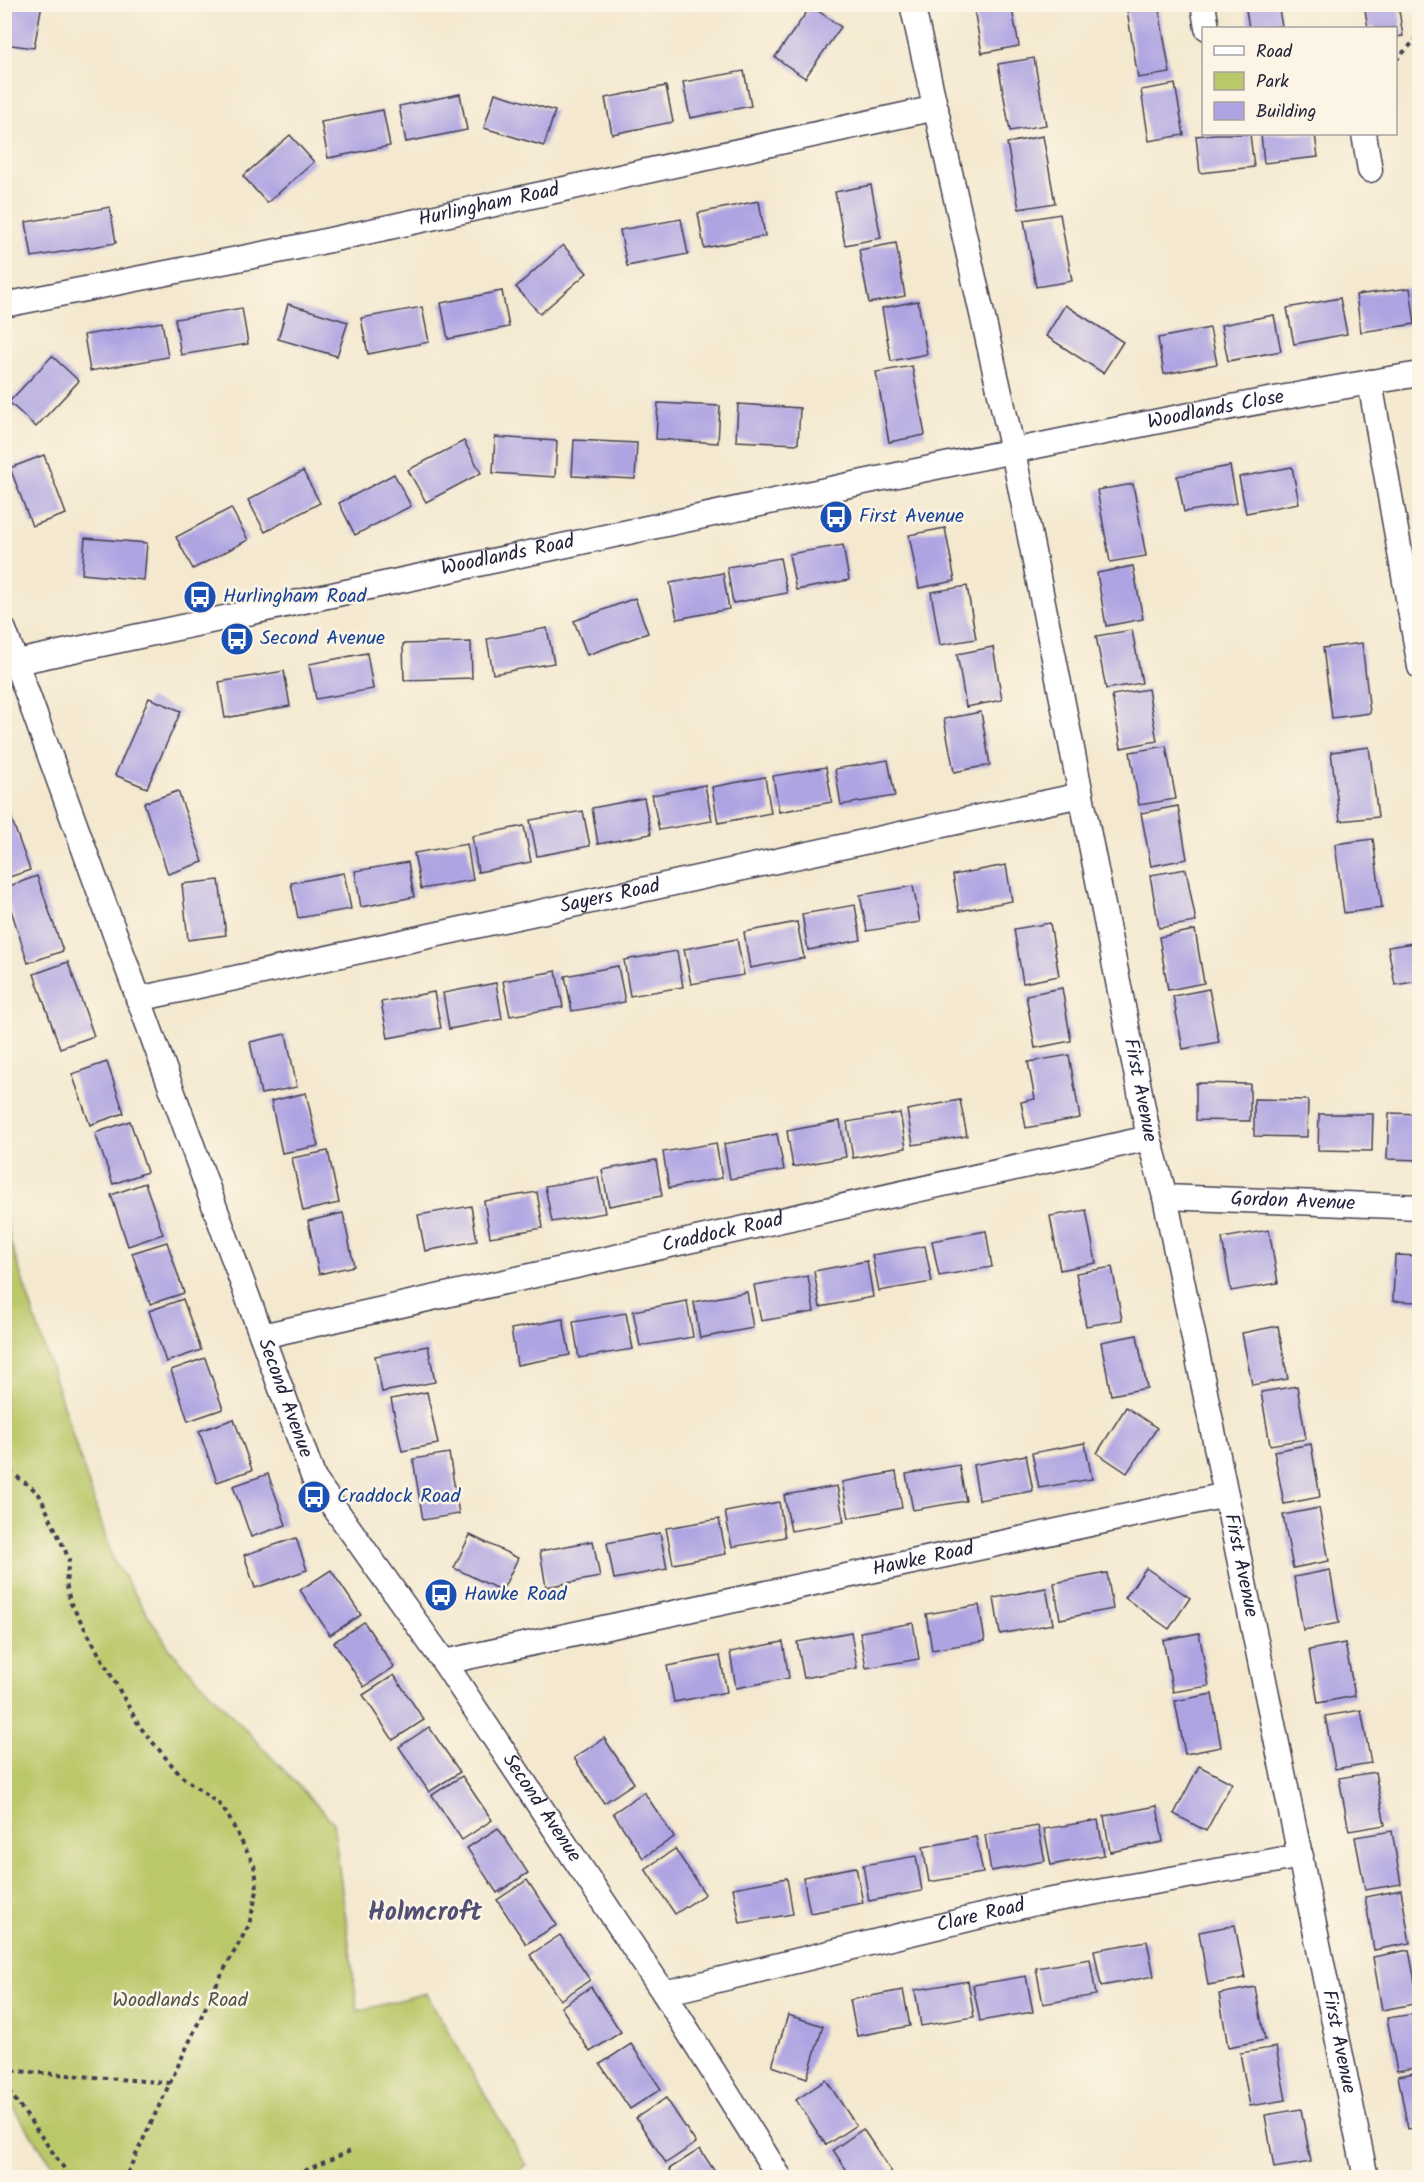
<svg xmlns="http://www.w3.org/2000/svg" width="1424" height="2182" font-family="Kalam,sans-serif">
	<style>
		.green { fill: #bbc86a; stroke: #6e7552; stroke-width: 1.5 }
		.building { fill: #afa4e2 }
		.lines { fill: none; stroke-linecap: round; stroke-linejoin: round }
		.street-casing { stroke: #424051; stroke-width: 27 }
		.path { stroke: #424051; stroke-width: 4; stroke-dasharray: 4.5 4.5; stroke-linecap: butt }
		.street { stroke: #fff; stroke-width: 24 }
		.labels { text-anchor: middle; dominant-baseline: central; stroke-width: 5; stroke-linejoin: round; paint-order: stroke }
		.street-label { font-size: 20px; fill: #22223b; stroke: #fcf5e5 }
		.transit-label { font-size: 20px; fill: #164399; stroke: #fcf5e5; text-anchor: start }
		.park-label { font-size: 20px; fill: #505449; stroke: #fcf5e5 }
		.district-label { font-size: 26px; font-weight: bold; fill: #535075; stroke: #fcf5e5 }
	</style>
	<rect width="100%" height="100%" fill="#fcf5e5"/>
	<filter id="ink" filterUnits="userSpaceOnUse"><feTurbulence type="fractalNoise" baseFrequency=".0167" numOctaves="2"/><feDisplacementMap in="SourceGraphic" scale="12" xChannelSelector="R" yChannelSelector="G"/><feConvolveMatrix kernelMatrix="1 2 1 2 8 2 1 2 1" color-interpolation-filters="sRGB"/></filter>
	<filter id="wash" filterUnits="userSpaceOnUse"><feTurbulence type="fractalNoise" baseFrequency=".008" numOctaves="4" result="noise"/><feDisplacementMap in="SourceGraphic" scale="24" xChannelSelector="R" yChannelSelector="G"/><feGaussianBlur stdDeviation="1.35" result="paint"/><feColorMatrix in="noise" values="0 0 0 0 0 0 0 0 0 0 0 0 0 0 0 0 0 1.4 0 .05"/><feComposite in="paint" operator="in"/></filter>
	<g filter="url(#wash)">
		<rect width="100%" height="100%" fill="#f4e8cf"/>
		<polygon class="green" points="4,1205 11,1244 113,1560 171,1651 333,1822 358,2011 426,1993 526,2165 509,2177 61,2177 5,2097"/>
		<g id="blocks">
			<g class="building">
				<polygon points="4,4 42,4 34,48 4,44"/>
				<polygon points="973,4 1011,4 1019,46 982,53"/>
				<polygon points="1126,4 1158,4 1170,73 1138,78"/>
				<polygon points="1245,4 1278,4 1282,26 1249,28"/>
				<polygon points="1364,4 1398,4 1403,36 1396,37 1396,28 1368,28"/>
				<polygon points="811,6 841,27 805,78 775,57"/>
				<polygon points="1034,58 1046,125 1010,131 998,64"/>
				<polygon points="744,71 751,106 690,118 683,82"/>
				<polygon points="1175,84 1184,135 1149,141 1141,90"/>
				<polygon points="666,86 673,122 612,134 605,98"/>
				<polygon points="495,93 555,111 544,146 484,128"/>
				<polygon points="460,94 467,130 406,142 399,106"/>
				<polygon points="383,110 390,146 328,158 321,122"/>
				<polygon points="1215,134 1250,134 1254,167 1200,173 1196,136"/>
				<polygon points="1261,134 1315,134 1318,157 1264,163"/>
				<polygon points="290,135 314,162 267,203 243,176"/>
				<polygon points="1043,136 1055,203 1019,209 1007,143"/>
				<polygon points="871,185 881,238 845,245 835,192"/>
				<polygon points="759,201 765,236 704,248 698,213"/>
				<polygon points="110,207 116,243 32,257 26,222"/>
				<polygon points="1060,214 1072,281 1036,287 1024,220"/>
				<polygon points="681,219 688,254 627,266 620,230"/>
				<polygon points="896,243 905,296 869,303 859,250"/>
				<polygon points="563,245 587,273 540,314 516,287"/>
				<polygon points="1410,288 1415,324 1361,332 1356,295"/>
				<polygon points="502,291 509,327 448,339 441,303"/>
				<polygon points="1340,298 1347,334 1294,344 1287,308"/>
				<polygon points="918,301 927,354 891,361 882,308"/>
				<polygon points="288,304 348,322 337,356 278,339"/>
				<polygon points="1065,305 1123,342 1103,373 1046,336"/>
				<polygon points="422,307 429,342 368,354 361,318"/>
				<polygon points="242,308 248,344 181,355 175,319"/>
				<polygon points="1274,315 1281,351 1228,361 1221,325"/>
				<polygon points="162,322 168,357 90,371 84,335"/>
				<polygon points="1210,328 1217,364 1164,374 1158,338"/>
				<polygon points="52,356 79,381 36,427 9,402"/>
				<polygon points="912,366 925,435 889,442 876,372"/>
				<polygon points="658,403 720,406 718,443 656,439"/>
				<polygon points="738,404 800,408 798,444 736,441"/>
				<polygon points="495,437 557,441 555,477 493,473"/>
				<polygon points="574,440 637,443 635,479 572,476"/>
				<polygon points="464,441 481,473 426,502 408,470"/>
				<polygon points="44,455 66,514 32,526 10,468"/>
				<polygon points="1230,466 1237,503 1184,512 1177,476"/>
				<polygon points="1292,467 1299,503 1246,513 1239,477"/>
				<polygon points="303,471 320,503 265,532 248,500"/>
				<polygon points="394,474 411,506 355,535 339,503"/>
				<polygon points="1133,484 1146,556 1110,562 1097,490"/>
				<polygon points="231,508 248,540 193,569 176,537"/>
				<polygon points="945,528 955,581 919,588 909,535"/>
				<polygon points="85,538 147,543 144,580 82,574"/>
				<polygon points="843,545 849,580 796,590 789,554"/>
				<polygon points="780,558 787,593 733,603 727,567"/>
				<polygon points="1133,566 1143,619 1106,626 1097,573"/>
				<polygon points="723,573 729,609 677,619 670,583"/>
				<polygon points="967,586 976,639 940,645 931,592"/>
				<polygon points="635,598 648,633 587,655 574,621"/>
				<polygon points="547,628 554,663 493,674 487,639"/>
				<polygon points="1132,630 1142,683 1106,689 1096,636"/>
				<polygon points="471,642 472,678 404,680 403,644"/>
				<polygon points="1362,643 1370,713 1332,718 1323,648"/>
				<polygon points="993,647 1002,700 966,707 957,654"/>
				<polygon points="367,653 373,689 316,699 309,664"/>
				<polygon points="284,671 290,706 225,718 219,682"/>
				<polygon points="1148,689 1157,741 1121,748 1112,695"/>
				<polygon points="149,698 181,711 147,788 115,775"/>
				<polygon points="981,712 990,765 954,772 944,719"/>
				<polygon points="1166,746 1176,799 1139,805 1130,752"/>
				<polygon points="1369,747 1378,817 1340,821 1331,752"/>
				<polygon points="888,760 895,796 841,805 835,769"/>
				<polygon points="826,767 832,802 779,812 773,776"/>
				<polygon points="765,777 771,813 718,823 712,787"/>
				<polygon points="705,785 712,821 659,830 652,795"/>
				<polygon points="178,791 203,862 168,874 144,803"/>
				<polygon points="4,798 30,870 4,879"/>
				<polygon points="644,798 651,834 598,844 592,808"/>
				<polygon points="1178,806 1187,859 1151,866 1141,813"/>
				<polygon points="583,811 590,846 537,856 530,820"/>
				<polygon points="524,826 531,862 478,872 472,836"/>
				<polygon points="1373,839 1382,908 1344,913 1335,844"/>
				<polygon points="467,844 473,880 421,889 414,853"/>
				<polygon points="408,862 414,897 361,907 355,871"/>
				<polygon points="1006,865 1012,901 959,911 953,875"/>
				<polygon points="1186,869 1196,922 1159,928 1150,875"/>
				<polygon points="344,873 351,909 298,918 291,883"/>
				<polygon points="37,876 63,951 28,963 4,888"/>
				<polygon points="219,880 226,935 188,940 182,884"/>
				<polygon points="913,886 920,922 867,931 860,895"/>
				<polygon points="855,905 861,940 808,950 802,914"/>
				<polygon points="797,922 804,958 750,968 744,932"/>
				<polygon points="1050,923 1059,976 1023,983 1014,929"/>
				<polygon points="1195,930 1204,983 1168,990 1159,937"/>
				<polygon points="737,939 744,975 691,984 684,949"/>
				<polygon points="1420,942 1420,981 1395,985 1388,947"/>
				<polygon points="677,951 683,987 630,996 624,960"/>
				<polygon points="68,962 94,1036 60,1048 34,974"/>
				<polygon points="618,966 625,1002 572,1011 565,976"/>
				<polygon points="556,971 563,1007 510,1016 503,981"/>
				<polygon points="496,983 502,1019 449,1029 443,993"/>
				<polygon points="1062,988 1071,1041 1035,1048 1026,995"/>
				<polygon points="1209,989 1219,1042 1183,1049 1173,996"/>
				<polygon points="434,992 441,1028 388,1038 381,1002"/>
				<polygon points="286,1034 297,1087 261,1094 250,1042"/>
				<polygon points="1069,1055 1080,1118 1026,1128 1021,1102 1035,1099 1028,1062"/>
				<polygon points="107,1062 124,1113 90,1125 72,1074"/>
				<polygon points="1196,1083 1250,1084 1250,1121 1196,1120"/>
				<polygon points="306,1093 318,1146 282,1153 271,1101"/>
				<polygon points="1254,1099 1308,1100 1307,1137 1254,1136"/>
				<polygon points="960,1100 967,1136 913,1145 907,1110"/>
				<polygon points="900,1113 906,1148 853,1158 847,1122"/>
				<polygon points="1389,1113 1420,1114 1420,1160 1387,1159"/>
				<polygon points="1319,1114 1373,1114 1372,1151 1318,1150"/>
				<polygon points="130,1121 147,1172 113,1184 95,1133"/>
				<polygon points="840,1121 846,1157 793,1167 787,1131"/>
				<polygon points="777,1134 784,1170 730,1179 724,1144"/>
				<polygon points="716,1143 722,1178 669,1188 663,1152"/>
				<polygon points="328,1151 339,1203 303,1211 292,1158"/>
				<polygon points="656,1160 662,1196 609,1206 602,1170"/>
				<polygon points="598,1177 605,1213 552,1222 545,1186"/>
				<polygon points="145,1183 163,1234 128,1246 111,1195"/>
				<polygon points="537,1192 543,1228 490,1237 484,1201"/>
				<polygon points="471,1206 477,1241 425,1251 418,1215"/>
				<polygon points="1086,1210 1096,1263 1060,1270 1050,1216"/>
				<polygon points="343,1213 354,1266 319,1274 308,1221"/>
				<polygon points="1269,1230 1278,1283 1231,1291 1222,1238"/>
				<polygon points="986,1231 992,1267 939,1276 932,1241"/>
				<polygon points="167,1242 184,1293 150,1304 132,1253"/>
				<polygon points="925,1246 932,1282 879,1291 872,1255"/>
				<polygon points="1395,1255 1420,1256 1420,1302 1393,1301"/>
				<polygon points="867,1261 873,1297 820,1307 814,1271"/>
				<polygon points="1112,1267 1122,1320 1086,1326 1076,1273"/>
				<polygon points="808,1276 814,1312 761,1321 754,1285"/>
				<polygon points="747,1292 753,1328 700,1338 694,1302"/>
				<polygon points="183,1299 201,1350 166,1362 149,1311"/>
				<polygon points="687,1301 693,1337 640,1346 633,1311"/>
				<polygon points="626,1313 633,1349 579,1358 573,1322"/>
				<polygon points="563,1319 570,1355 517,1365 511,1329"/>
				<polygon points="1278,1326 1288,1379 1252,1385 1242,1333"/>
				<polygon points="1137,1335 1147,1388 1111,1395 1101,1342"/>
				<polygon points="428,1346 435,1382 382,1392 375,1356"/>
				<polygon points="205,1358 223,1409 188,1421 171,1370"/>
				<polygon points="1297,1386 1306,1439 1270,1445 1261,1392"/>
				<polygon points="427,1392 438,1444 402,1451 391,1399"/>
				<polygon points="1126,1407 1157,1428 1127,1473 1097,1453"/>
				<polygon points="234,1419 252,1470 217,1482 199,1431"/>
				<polygon points="1085,1443 1092,1479 1039,1488 1032,1453"/>
				<polygon points="1311,1444 1320,1497 1284,1504 1274,1451"/>
				<polygon points="449,1453 459,1514 423,1520 413,1459"/>
				<polygon points="1026,1455 1033,1491 979,1500 973,1465"/>
				<polygon points="959,1465 966,1501 913,1510 906,1474"/>
				<polygon points="896,1472 902,1508 849,1518 842,1482"/>
				<polygon points="268,1474 286,1525 251,1537 233,1486"/>
				<polygon points="837,1486 844,1522 791,1531 784,1495"/>
				<polygon points="779,1502 785,1537 732,1547 725,1512"/>
				<polygon points="1319,1508 1329,1561 1293,1568 1283,1515"/>
				<polygon points="719,1519 726,1554 673,1564 666,1528"/>
				<polygon points="660,1533 667,1569 614,1579 607,1543"/>
				<polygon points="470,1535 518,1558 502,1591 454,1568"/>
				<polygon points="296,1538 307,1570 255,1588 244,1555"/>
				<polygon points="593,1541 600,1577 546,1587 540,1551"/>
				<polygon points="1146,1568 1190,1598 1169,1629 1125,1598"/>
				<polygon points="331,1570 361,1615 330,1635 300,1590"/>
				<polygon points="1330,1570 1339,1623 1303,1630 1294,1577"/>
				<polygon points="1107,1573 1113,1609 1060,1619 1054,1583"/>
				<polygon points="1046,1588 1053,1624 1000,1634 994,1598"/>
				<polygon points="979,1605 985,1641 932,1650 926,1614"/>
				<polygon points="364,1622 394,1667 364,1687 334,1642"/>
				<polygon points="913,1623 919,1659 866,1668 860,1632"/>
				<polygon points="851,1632 857,1668 804,1678 797,1642"/>
				<polygon points="1199,1633 1209,1686 1173,1692 1163,1640"/>
				<polygon points="783,1642 789,1678 736,1688 730,1652"/>
				<polygon points="1345,1643 1355,1696 1318,1703 1309,1650"/>
				<polygon points="720,1656 727,1692 674,1702 667,1666"/>
				<polygon points="394,1675 424,1720 393,1740 363,1695"/>
				<polygon points="1212,1694 1221,1747 1185,1754 1175,1701"/>
				<polygon points="1361,1710 1371,1763 1335,1769 1325,1716"/>
				<polygon points="429,1727 460,1772 429,1792 399,1747"/>
				<polygon points="604,1738 634,1783 604,1803 574,1758"/>
				<polygon points="1199,1766 1232,1783 1206,1831 1174,1814"/>
				<polygon points="1375,1772 1385,1825 1349,1831 1339,1778"/>
				<polygon points="462,1776 492,1820 462,1840 432,1795"/>
				<polygon points="644,1792 674,1837 643,1858 613,1813"/>
				<polygon points="1157,1806 1163,1842 1110,1852 1104,1816"/>
				<polygon points="1098,1820 1104,1855 1051,1865 1044,1829"/>
				<polygon points="1038,1826 1045,1861 991,1871 985,1835"/>
				<polygon points="498,1828 528,1873 497,1893 467,1848"/>
				<polygon points="1392,1831 1401,1884 1365,1890 1355,1837"/>
				<polygon points="976,1837 983,1873 929,1882 923,1847"/>
				<polygon points="675,1849 705,1894 675,1914 645,1869"/>
				<polygon points="916,1856 922,1891 869,1901 863,1865"/>
				<polygon points="856,1867 863,1903 810,1913 803,1877"/>
				<polygon points="787,1878 793,1914 740,1923 733,1888"/>
				<polygon points="527,1880 557,1925 526,1944 497,1900"/>
				<polygon points="1401,1890 1410,1943 1374,1950 1365,1897"/>
				<polygon points="1235,1925 1245,1978 1208,1985 1199,1932"/>
				<polygon points="560,1935 590,1980 560,2000 530,1955"/>
				<polygon points="1147,1941 1154,1976 1101,1986 1094,1950"/>
				<polygon points="1409,1950 1419,2003 1382,2010 1373,1957"/>
				<polygon points="1090,1959 1096,1995 1043,2004 1036,1968"/>
				<polygon points="1026,1976 1033,2012 980,2021 973,1985"/>
				<polygon points="968,1981 974,2017 921,2026 915,1990"/>
				<polygon points="591,1987 621,2032 590,2052 561,2007"/>
				<polygon points="1255,1987 1265,2040 1228,2047 1219,1994"/>
				<polygon points="903,1990 910,2026 857,2036 850,2000"/>
				<polygon points="1420,2013 1420,2067 1397,2071 1387,2018"/>
				<polygon points="788,2015 823,2026 807,2078 772,2066"/>
				<polygon points="631,2044 661,2089 630,2109 600,2064"/>
				<polygon points="1276,2047 1286,2100 1250,2106 1240,2053"/>
				<polygon points="1420,2072 1420,2127 1408,2129 1398,2076"/>
				<polygon points="826,2080 856,2125 826,2145 796,2100"/>
				<polygon points="666,2098 696,2143 666,2163 636,2118"/>
				<polygon points="1301,2109 1311,2162 1274,2168 1265,2115"/>
				<polygon points="863,2129 893,2174 888,2178 852,2178 833,2150"/>
				<polygon points="700,2149 719,2178 675,2178 669,2169"/>
			</g>
		</g>
	</g>
	<g filter="url(#ink)">
		<use href="#blocks" fill-opacity="0" stroke="#424051" stroke-width="1.5"/>
		<g class="lines">
			<g class="street-casing">
				<g id="street">
					<path id="s1" d="M912,4l101,447 136,687 16,59 201,981"/>
					<polyline points="1203,4 1207,28"/>
					<polyline points="1364,134 1370,170"/>
					<path id="s2" d="M4,305l289,-57 643,-140"/>
					<polyline points="1370,382 1420,667"/>
					<path id="s3" d="M4,630l310,849 130,183 220,331 116,185"/>
					<path id="s4" d="M4,667l13,-5c279,-62 558,-121 837,-178 188,-39 376,-80 566,-110"/>
					<path id="s5" d="M138,999l943,-204"/>
					<path id="s6" d="M1165,1197l255,10"/>
					<path id="s7" d="M262,1336l887,-198"/>
					<path id="s8" d="M444,1662l782,-167"/>
					<path id="s9" d="M664,1993l371,-90 266,-47"/>
				</g>
			</g>
			<g class="path">
				<polyline points="1414,4 1420,33"/>
				<polyline points="1396,60 1420,35"/>
				<path d="M4,1464c10,14 26,19 36,32l29,63 -3,24 4,19 70,125 41,49 38,28 8,10 27,51 2,11 1,15 -8,34 -30,54 -94,199"/>
				<polyline points="4,2070 170,2083"/>
				<polyline points="4,2084 71,2178"/>
				<polyline points="288,2178 350,2151"/>
			</g>
			<use href="#street" class="street"/>
		</g>
	</g>
	<defs>
		<g id="bus-disc" transform="scale(1.725)"><circle r="9.5" fill="#1a4fb4" stroke="#fcf5e5"/><path d="M-5-6H5V4H4V6H2V4H-2V6H-4V4H-5ZM-3.5-4V0h7V-4ZM-3.5 1.2v1.5H-2V1.2ZM2 1.2v1.5H3.5V1.2Z" fill="#fff"/></g>
	</defs>
	<g fill-rule="evenodd">
		<use href="#bus-disc" x="836" y="517"/>
		<use href="#bus-disc" x="200" y="597"/>
		<use href="#bus-disc" x="237" y="639"/>
		<use href="#bus-disc" x="314" y="1497"/>
		<use href="#bus-disc" x="441" y="1595"/>
	</g>
	<g class="labels">
		<g class="street-label">
			<text stroke="none"><textPath href="#s2" startOffset="495">Hurlingham Road</textPath></text>
			<text stroke="none"><textPath href="#s4" startOffset="1239">Woodlands Close</textPath></text>
			<text stroke="none"><textPath href="#s4" startOffset="516">Woodlands Road</textPath></text>
			<text stroke="none"><textPath href="#s5" startOffset="483">Sayers Road</textPath></text>
			<text stroke="none"><textPath href="#s1" startOffset="1110">First Avenue</textPath></text>
			<text stroke="none"><textPath href="#s6" startOffset="128">Gordon Avenue</textPath></text>
			<text stroke="none"><textPath href="#s7" startOffset="472">Craddock Road</textPath></text>
			<text stroke="none"><textPath href="#s3" startOffset="818">Second Avenue</textPath></text>
			<text stroke="none"><textPath href="#s8" startOffset="490">Hawke Road</textPath></text>
			<text stroke="none"><textPath href="#s1" startOffset="1596">First Avenue</textPath></text>
			<text stroke="none"><textPath href="#s3" startOffset="1304">Second Avenue</textPath></text>
			<text stroke="none"><textPath href="#s9" startOffset="326">Clare Road</textPath></text>
			<text stroke="none"><textPath href="#s1" startOffset="2082">First Avenue</textPath></text>
		</g>
		<g class="transit-label">
			<text x="859" y="517">First Avenue</text>
			<text x="223" y="597">Hurlingham Road</text>
			<text x="260" y="639">Second Avenue</text>
			<text x="337" y="1497">Craddock Road</text>
			<text x="464" y="1595">Hawke Road</text>
		</g>
		<g class="park-label">
			<text x="180" y="2001">Woodlands Road</text>
		</g>
		<g class="district-label">
			<text x="425" y="1913">Holmcroft</text>
		</g>
	</g>
	<rect width="1424" height="2182" fill="none" stroke="#fcf5e5" stroke-width="24"/>
	<rect x="1202" y="27" width="195" height="108" fill="#fcf5e5" stroke="#a5a1a1" stroke-width="1.5"/>
	<rect x="1214" y="46" width="30" height="9" fill="#ffffff" stroke="#a5a1a1" stroke-width="1.5"/>
	<text x="1256" y="57" font-size="18" fill="#22223b">Road</text>
	<rect x="1214" y="72" width="30" height="18" fill="#bbc86a" stroke="#a5a1a1" stroke-width="1.5"/>
	<text x="1256" y="87" font-size="18" fill="#22223b">Park</text>
	<rect x="1214" y="102" width="30" height="18" fill="#afa4e2" stroke="#a5a1a1" stroke-width="1.5"/>
	<text x="1256" y="117" font-size="18" fill="#22223b">Building</text>
</svg>
